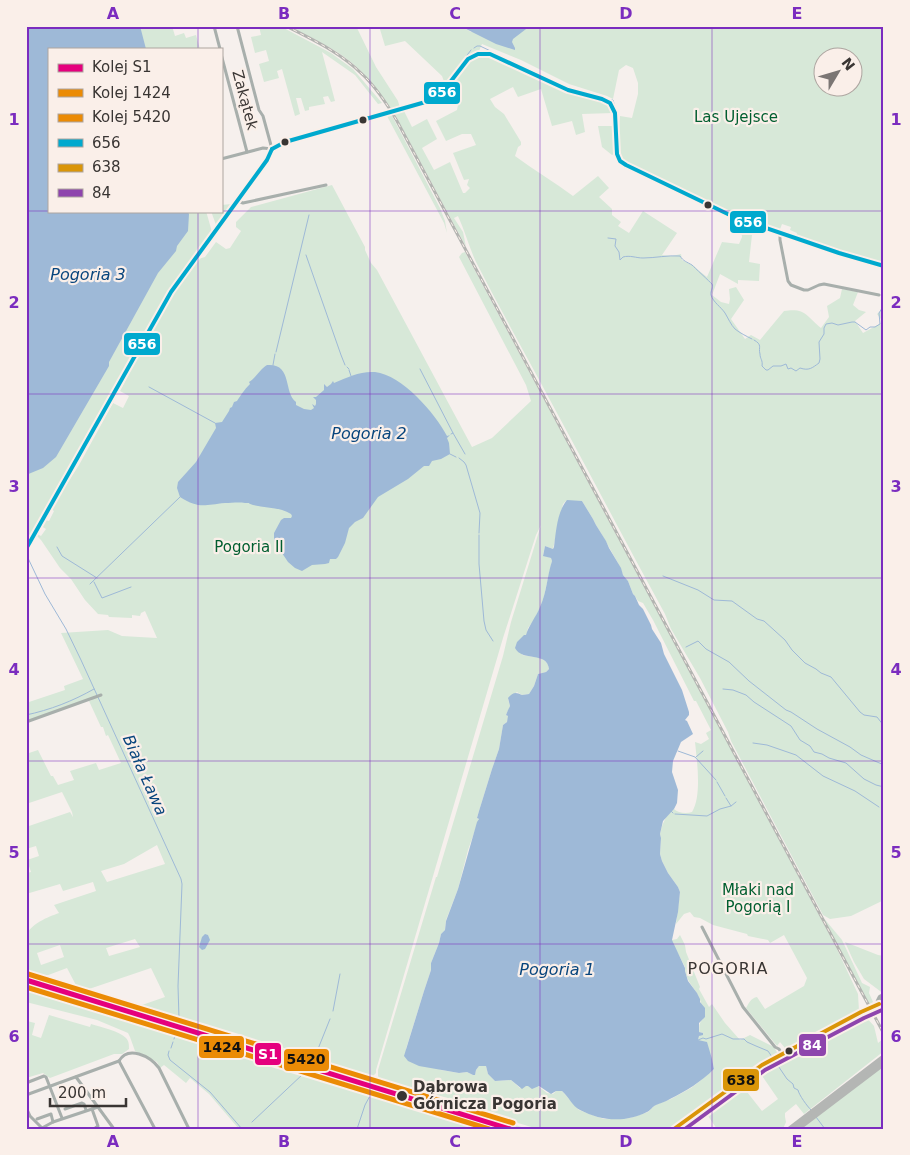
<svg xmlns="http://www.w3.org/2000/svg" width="910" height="1155" font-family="'DejaVu Sans',sans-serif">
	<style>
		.green { fill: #d7e8d8; fill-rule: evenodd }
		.water { fill: #9eb9d7 }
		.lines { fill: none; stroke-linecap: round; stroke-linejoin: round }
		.stream { stroke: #9eb9d7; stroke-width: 1 }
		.minor { stroke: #a8afac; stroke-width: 3 }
		.major { stroke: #aaafad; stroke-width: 4.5 }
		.highway { stroke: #b4b6b4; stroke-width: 5.5 }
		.rail-casing { stroke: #b3b4b1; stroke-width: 3 }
		.rail { stroke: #faefe9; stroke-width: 1; stroke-dasharray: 4; stroke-linecap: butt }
		.bus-1-casing { stroke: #faefe9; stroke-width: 8 }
		.bus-2-casing { stroke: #faefe9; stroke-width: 8 }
		.bus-3-casing { stroke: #faefe9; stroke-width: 8 }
		.bus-1 { stroke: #00a9ce; stroke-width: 4 }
		.bus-2 { stroke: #da9508; stroke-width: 4 }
		.bus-3 { stroke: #8e44ad; stroke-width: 4 }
		.rail-1-casing { stroke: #faefe9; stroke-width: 9 }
		.rail-2-casing { stroke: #faefe9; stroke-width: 9 }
		.rail-3-casing { stroke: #faefe9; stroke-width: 9 }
		.rail-1 { stroke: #e5007d; stroke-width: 5 }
		.rail-2 { stroke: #eb8b05; stroke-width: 5 }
		.rail-3 { stroke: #eb8b05; stroke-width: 5 }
		.grid { fill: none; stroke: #7b2cbf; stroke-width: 1; stroke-opacity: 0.55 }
		.bus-dot { fill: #393533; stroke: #faefe9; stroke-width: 2 }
		.labels { text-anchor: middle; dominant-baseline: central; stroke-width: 4.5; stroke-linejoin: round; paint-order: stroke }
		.street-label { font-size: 15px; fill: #393533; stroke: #faefe9 }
		.park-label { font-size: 15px; fill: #005e2f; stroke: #faefe9 }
		.stop-label { font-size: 15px; font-weight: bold; fill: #393533; stroke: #faefe9; text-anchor: start }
		.water-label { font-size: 16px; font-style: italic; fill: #08457d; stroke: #faefe9 }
		.neighbourhood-label { font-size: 16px; letter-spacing: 1px; fill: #393533; stroke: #faefe9 }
		.line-badge { stroke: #faefe9; stroke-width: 2 }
		.badge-label { font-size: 14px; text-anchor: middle; font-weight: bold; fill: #fff }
		.pale-badge-label { font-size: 14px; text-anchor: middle; font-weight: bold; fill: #111 }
		.neatline { fill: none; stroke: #7b2cbf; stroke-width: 2 }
		.grid-label { font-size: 16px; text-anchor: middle; font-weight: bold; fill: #7b2cbf }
	</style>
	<rect width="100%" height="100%" fill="#f6f0ed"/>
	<g class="green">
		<polygon points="26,26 172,26 175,36 184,33 186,38 196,35 200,49 49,49 49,211 206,211 212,232 170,292 26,546 26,538 29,537 26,533"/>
		<polygon points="259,26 280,26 331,53 353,69 382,103 378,104 355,75 322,52 335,101 331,102 328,96 323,97 325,104 309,107 309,110 305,111 301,98 296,98 300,114 295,116 282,69 277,71 279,78 264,82 259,64 269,61 266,50 255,53 251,37 261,35"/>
		<path d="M288,26h68l20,41 22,34 2,7 -8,2c-12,-17 -24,-34 -40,-47 -19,-16 -43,-26 -64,-37z"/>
		<path d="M379,26h81l11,6 53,-6h360v239l-69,-21 -19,-7 1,-4 -7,-3 1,-3 -9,-3 -3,8 -58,-22 -90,-43c-18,-12 -14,-18 -14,-37l2,-3 1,-11 12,2 6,-24v-11l-5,-15 -7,-3 -7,5 -6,29 -6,-3 -38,-12 -48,-24 -39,-16 -3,7c-16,6 -24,22 -33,36l-4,-11 -37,-35 -20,5zM822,58h30v30h-30z"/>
		<path d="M484,55l6,1 77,36 11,3 24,6 4,2 5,5 2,5 -31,1 3,18 -9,3 -4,-14 -20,5 -11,-37 -23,8 -5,-10 -23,12 5,8 9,7 17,28v3l-3,2 -3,9c19,14 39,26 58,40l25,-20 11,12 -10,9 13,12v6l9,7 -3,4 11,7 14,-22 34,22 -15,22 10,1 9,-2 1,6 12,6 4,4 9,7 15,-35 17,2 3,-7 -2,-16 13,5 -4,36 11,2 -1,17 -21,-1v4l-18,-10 -8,21 9,7 8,2 1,-5 -1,-10 7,-2 8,13 -13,19 14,20 6,-4 9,5 24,-29c22,-3 21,4 37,17l8,-11 -2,-11 13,-8 2,-9 16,3 -5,13 6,5 7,2 -11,9 8,12 20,-11 -6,-8 7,-6v592l-33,16 -21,3 -7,-4 -92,-174 -3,-9 -28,-54 -29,-49 -6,-15c-34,-62 -67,-125 -101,-188 -29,-55 -60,-109 -88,-164 -7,-15 -11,-31 -18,-46l-4,2 9,14 3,15 6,11 -65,-121 -13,-23 10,-3 8,16 15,-8 10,20 -15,9 12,22 16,-8 13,31h2l5,-5 -3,-3 2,-6 -5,1 -11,-27 23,-8 -5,-11h-9l-16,7 -10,-20 21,-11c2,-10 4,-18 -6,-25 10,-14 15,-26 33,-30z"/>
		<polygon points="391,114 440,208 445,221 447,233 444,223 387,116"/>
		<polygon points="598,126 613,126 614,154 612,155 602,147"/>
		<path d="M332,185l33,62v3l6,13 6,7 95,177 20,-9 39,-37 -5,-16 -67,-128 3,-4 3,-1 249,465 122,230 22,47 1,17 -59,31 -15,6 -5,-6 -3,4 -31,-38c3,-5 5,-10 11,-11l8,12 39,-23 3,-8 -23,-43 -14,8 -2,-3 -20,-4 -1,-2 -34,-9 -13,-7 -6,-1 -4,-5 -6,2 -8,10 4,-32 -2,-5 -10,-14 -6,-12 -2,-7 1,-16 -1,-4 2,-8 4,-9 8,-8c4,4 12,5 18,3 10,-16 5,-51 3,-70l6,2 8,-5 -3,-6 5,-3 -15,-29h-2l-41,-81 -10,-17 -5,-2 -3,-5 -2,-2 -5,-13 -5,-6 -5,-12 -17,-30 -5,-8 -3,-6 -11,-18h-16l-3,3 -10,45 -8,-3 -2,9 8,3 1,3 -8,35 -4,12 -6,12 -6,8 -6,27c10,2 26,1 27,14l-3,3 -8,2 -4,12 -5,8 -7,1 -5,-3 -9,7 2,7 -4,9 3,1 -2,6 -4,3 -4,24 -7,20 -13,42 -2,7 2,1 -11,31 -10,39 -12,31 -1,10 -4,4 -2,9 -8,20v7l-7,21 -18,58 35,21 18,3 8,-1 6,3 2,-1 1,-4 3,-4h7l2,8 7,7 16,-1 9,8 6,-2h12l9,7 6,1 3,-3h6l17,19 19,7 6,2h8l18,-1 18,-6 7,-7 16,-6 20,-11 9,-7 14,-12 -2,-10 -14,-19 1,-4 4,-3 -4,-1c1,-6 -1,-8 4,-13 -1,-9 -1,-19 -7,-27 -5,-8 -11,-14 -11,-25l-13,-25v-2l5,-1 3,-4 5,10 1,7 14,35 -1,2 10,18 3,-3 13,19 15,17 10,-5 24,12 4,7c-7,7 -22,13 -31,20l-1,-1 -1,2 -75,54h-132l-157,-47 -3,-6v-6l58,-193h1l66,-221 8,-34 30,-97 -5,10 -33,103 -127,432v3l-6,6 -106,-31 -87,-29 -1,-3 -1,2 -57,-17 5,-2 1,3 18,3 23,-8 -14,-29 -62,21 17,5 -3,3 -34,-7 -7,-4 1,-1 15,4 -11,-21 -24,9 -17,-5c0,-7 -1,-31 0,-36 4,-12 22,-19 33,-23l-5,-8 42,-14 -3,-9 -30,9 -3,-7 -34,10v-21l5,-1 -4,-12 12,-4 -3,-10 -10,3v-22l44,-15 3,5 -1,-5 -10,-20 -36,12v-50l12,-4 13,26h2l5,9 16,-5 -4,-9 26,-8 3,7 22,-7 -13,-28 -2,1 -3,-9h-2l-12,-26 3,-1v-2l-66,23v-18l39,-13 -1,-4 19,-7 -22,-46 47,-3 14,6 35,2 -12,-27 -4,2 -1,3 -8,-1v3l-23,-1 -1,-2 -10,-1 -13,-14 -14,-21 -11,-11 -19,-28 -5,-5 1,-1 4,2 5,-7 -5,-3 4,-6 4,1 5,-10 -3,-2 28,-44 34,-62 10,5 6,-12 -9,-5 8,-15 2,-6 50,-87 18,-24 7,-2 11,-15 10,7 4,-1 11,-17 -5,-4v-5l15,-15zM157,845l8,19 -58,18 -6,-11 23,-7zM135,939l5,8 -31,9 -3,-8zM60,945l4,12 -23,8 -4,-12z"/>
		<polygon points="232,204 230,208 228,208 229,209 216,225 211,211 221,211 221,205"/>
		<polygon points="822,916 842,940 862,983 870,987 869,993 873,1002 872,1004 870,1006"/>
		<polygon points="845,942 878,955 884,956 884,994 864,979 854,962"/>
		<polygon points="26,974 41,978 46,981 54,983 65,990 73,992 80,992 117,1003 118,1005 123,1006 124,1004 264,1048 372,1080 373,1084 372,1084 373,1086 75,995 26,978"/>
		<polygon points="26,983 372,1089 371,1091 424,1106 425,1105 502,1129 239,1129 209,1094 190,1078 186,1083 164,1065 160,1068 157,1062 135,1051 130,1037 128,1033 97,1020 26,1002"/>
		<path d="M49,1015l41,12 1,-3c10,3 28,7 35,14 3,3 3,7 3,11l-7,5h-8l-64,24 -7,-5 -17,5v-53l1,-4 8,2 -3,12 9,3z"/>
		<polygon points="865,1016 874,1026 878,1043 883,1039 884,1051 804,1114 796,1104 785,1113 785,1117 786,1122 783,1129 717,1129 708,1116 690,1129 679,1129 740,1083 762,1111 778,1099 758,1070 783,1056 791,1054 795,1051"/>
		<polygon points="884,1065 884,1129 801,1129"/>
		<polygon points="373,1081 389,1086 528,1129 514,1129 426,1102 426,1101 374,1085"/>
	</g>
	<g class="water">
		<polygon points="26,26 140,26 146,49 49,49 49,211 187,211 189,214 188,231 177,246 176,251 158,273 109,362 109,366 56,457 43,468 26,475"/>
		<polygon points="460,26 530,26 513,39 512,42 515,48 515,50 496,44"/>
		<path d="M267,365c26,-2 16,27 29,37v3l8,4 7,1 3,-2 -2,-4 3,2 1,-2v-4l-3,-3h3l8,-7v-6l3,3 4,-3 2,-3 1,2c14,-6 26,-12 41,-11 27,3 60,41 72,64l3,-1 -3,3 2,5 1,11 -9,5 -9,2 -3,5h-5l-16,13 -30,18 -15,21 -8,4 -6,6 -4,15 -7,14 -2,2h-6l-1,4 -4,1 -13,1 -10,6 -7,-3 -7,-6 -14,-21v-8l7,-13 3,-2h7l1,-2 -1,-2c-11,-7 -26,-6 -38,-9 -7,-2 -1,-2 -8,-2 -6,-1 -14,0 -20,0 -21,2 -26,6 -45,-6l-3,-9 1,-6 18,-20 20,-34 -1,-5 7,-1 7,-11 1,-3 2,-1 2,-5 3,-1c4,-6 7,-11 13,-17l-1,-2c7,-4 11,-13 18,-17z"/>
		<path d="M567,500l15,1 11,18 3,6 10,16 3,7 12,20 2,7 5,6 5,13 2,2 4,9 4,4 8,16 1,4 9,14 3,11 18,36 7,22v3l-4,5 2,1 6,13 -12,8 -8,19 -1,11 6,18 -1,13 -3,6 -11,12 -3,13 1,4 -1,16 2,7 6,12 10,14 2,5 -2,20 -6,28 13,28v3l3,10 9,12 3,6v3l5,6v9l-6,6v9l4,1v2l-4,1 -1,4 9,2 5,17 2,10c-13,13 -28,22 -44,30 -5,3 -10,4 -14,6 -4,2 -6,6 -9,7 -22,11 -46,9 -67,-2 -8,-4 -11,-13 -18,-19h-6l-5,3 -12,-8 -7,3 -4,-3h-2l-4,3 -11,-9 -16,1 -7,-7 -2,-8h-7l-3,4 -1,5h-2l-6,-3 -8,1 -40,-7 -11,-5 -4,-5 20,-65 7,-21v-7l8,-20 2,-9 4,-4 1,-9 12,-32 19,-67 2,-3 -2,-1 2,-7 13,-42 7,-20 4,-24 4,-3 1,-6 -2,-1 2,-5 2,-4 -2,-8c5,-6 8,-6 14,-3l7,-1 5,-8 4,-12 8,-2 3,-3c-2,-18 -27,-7 -34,-21l2,-6 7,-7h2c3,-10 10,-18 14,-28 7,-15 7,-31 12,-46l-1,-3 -8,-2 2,-10 8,3 1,-2c2,-15 3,-35 13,-47z"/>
		<polygon points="205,934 208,935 210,940 205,949 202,950 199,947 202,937"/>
	</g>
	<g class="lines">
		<g class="stream">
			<polyline points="474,48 477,46 480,46 565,86 591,94 602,96 609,100 613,100 617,114"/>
			<polyline points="455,71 471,50"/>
			<polyline points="446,84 452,75"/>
			<path d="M608,238l8,1 -1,7 4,6 1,8 3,-3c7,-2 13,1 20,1 12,0 25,-3 37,-2 3,5 7,6 12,9 2,2 18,17 20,19 2,3 -2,7 -1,11 2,7 10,12 14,18 3,5 6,12 10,16 5,4 11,7 17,10"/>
			<polyline points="306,255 341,355 345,365"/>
			<path d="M754,340c9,5 4,7 6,14 0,5 3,6 2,12l4,4h2l5,-4h8l5,-2 2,5 3,-1 5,3 4,-3c9,3 12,0 19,-5l1,-4 -1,-17 5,-8v-6l2,-4 6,-1 6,2 14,-3h3l11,8 4,-3h5l5,-3 -1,-11 5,-8"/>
			<polyline points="276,352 309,215"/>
			<polyline points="273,365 275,354"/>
			<polyline points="347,367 349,369"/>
			<polyline points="420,369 453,433 451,434"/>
			<polyline points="349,370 351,376"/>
			<polyline points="149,387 215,423"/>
			<polyline points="453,433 465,454"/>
			<polyline points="450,454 456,457"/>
			<polyline points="459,458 464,462 466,465 480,513 479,533"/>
			<polyline points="479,535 479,564 484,621 486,630 493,641"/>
			<polyline points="57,547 62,556 97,578"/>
			<polyline points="27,556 45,594 66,629 81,660 181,879 182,884 178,986 179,1018"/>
			<polyline points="663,576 698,590 714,600 732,601 757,619 764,621 785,640 792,650 805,663 816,669 821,673 831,677 860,712 864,715 877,717 884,726"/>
			<polyline points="94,582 102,598 131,587"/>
			<polyline points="90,584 180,497"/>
			<polyline points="686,647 698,641 706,649 729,662 749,681 786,710 791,712 817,729 850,747 861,755 884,765"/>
			<polyline points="723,689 733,690 746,695 754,702 791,726 800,740 810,746 814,752 822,754 829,758 846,763 864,779 876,785 884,787"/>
			<path d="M26,715c24,-5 47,-14 68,-26"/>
			<polyline points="753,743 767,745 796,755 823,776 855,791 879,807"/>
			<polyline points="678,751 695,757 716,780"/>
			<polyline points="696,757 703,751"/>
			<polyline points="717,782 725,796"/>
			<polyline points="726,798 731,806 736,802"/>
			<polyline points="671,811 673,813"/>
			<polyline points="675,814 707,816 720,809 731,806"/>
			<polyline points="333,1011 340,974"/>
			<polyline points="118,1014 122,1019 128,1022 173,1034"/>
			<polyline points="177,1033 350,1086"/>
			<polyline points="174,1039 179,1025 179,1022"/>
			<path d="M698,1040l5,-2 3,1 16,-5 11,5h11l3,3 9,4 12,5 19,28 6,5 1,4 4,2c1,5 9,16 13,20"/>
			<polyline points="171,1048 173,1042"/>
			<polyline points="169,1051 168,1055 170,1060 210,1092 242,1129"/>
			<polyline points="314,1059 330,1019"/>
			<polyline points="816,1117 825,1129"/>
			<polyline points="252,1122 303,1074"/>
			<polyline points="357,1129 365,1105 371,1094"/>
		</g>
		<g class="minor">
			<polyline points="214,26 220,49"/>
			<polyline points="237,26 259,110 263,116 272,149"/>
			<polyline points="221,54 247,152"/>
			<path d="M221,159l42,-11 9,1 13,-7 139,-39 10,-4 7,-5 23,-31 6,-6 11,-4 11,1 76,36 36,10 7,5 4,8c2,17 -6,41 11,52l108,52 105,36 45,13"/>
			<polyline points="237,201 243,203 326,185"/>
			<polyline points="780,233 780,240 788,281 791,285 804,290 808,290 819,285 824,284 879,295"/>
			<polyline points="26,549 171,292 267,160 272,149"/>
			<polyline points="26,722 101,695"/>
			<polyline points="702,927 743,1007 775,1047 779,1049 782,1054"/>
			<polyline points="26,973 56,983 66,989 81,991 123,1003"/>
			<path d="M119,1061c9,-16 31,-5 40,7l30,61"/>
			<polyline points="119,1061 155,1129"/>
			<polyline points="76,1077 114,1129"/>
			<polyline points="26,1083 44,1076 46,1077 62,1118"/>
			<polyline points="26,1095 119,1061"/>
			<polyline points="26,1107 30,1116 42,1128"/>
			<polyline points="65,1109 82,1103 84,1104 86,1110"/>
			<polyline points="92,1109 98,1126 94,1129"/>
			<polyline points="37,1119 51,1114 53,1122"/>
			<polyline points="42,1128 53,1122 98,1107"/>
			<polyline points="674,1129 762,1065 861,1012 879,1004"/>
		</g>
		<polyline class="major" points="884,995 880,997 878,1001 880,1006 884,1008"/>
		<g class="highway">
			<polyline points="790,1129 884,1057"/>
			<polyline points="797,1129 884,1063"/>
		</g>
		<g class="rail-casing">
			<path id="rail" d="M286,26c27,14 54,26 76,48 14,13 25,30 35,47l487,913"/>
		</g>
		<use href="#rail" class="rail"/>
		<g class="bus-1-casing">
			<g id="bus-1">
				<polyline points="272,149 285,142 429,101 441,94 468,59 478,54 490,54 568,90 602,99 610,103 615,113 617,154 620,161 626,165 734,217 839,253 884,266"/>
				<polyline points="26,549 171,292 267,160 272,149"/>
			</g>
		</g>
		<g class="bus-2-casing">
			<polyline id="bus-2" points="674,1129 762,1065 861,1012 879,1004"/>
		</g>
		<g class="bus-3-casing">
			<polyline id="bus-3" points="685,1129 765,1070 864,1018 882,1010"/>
		</g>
		<use href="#bus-1" class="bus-1"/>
		<use href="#bus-2" class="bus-2"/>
		<use href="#bus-3" class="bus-3"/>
		<g class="rail-1-casing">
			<polyline id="rail-1" points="26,980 510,1129"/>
		</g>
		<g class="rail-2-casing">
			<polyline id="rail-2" points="26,987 489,1129"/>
		</g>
		<g class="rail-3-casing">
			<polyline id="rail-3" points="28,974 513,1123"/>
		</g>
		<use href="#rail-1" class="rail-1"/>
		<use href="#rail-2" class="rail-2"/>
		<use href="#rail-3" class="rail-3"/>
	</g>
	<path class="grid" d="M198,26v23M370,26v1103M540,26v1103M712,26v1103M26,211h23M198,211v918M221,211h663M26,394h858M26,578h858M26,761h858M26,944h858"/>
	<g class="bus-dot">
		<circle cx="363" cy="120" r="4.5"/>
		<circle cx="285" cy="142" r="4.5"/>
		<circle cx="708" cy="205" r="4.5"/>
		<circle cx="789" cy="1051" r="4.5"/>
		<circle cx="402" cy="1096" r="6"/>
	</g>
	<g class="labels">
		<g class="street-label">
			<text transform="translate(245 100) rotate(75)">Zakątek</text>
		</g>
		<g class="park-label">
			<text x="736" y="117">Las Ujejsce</text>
			<text x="249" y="547">Pogoria II</text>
			<text x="758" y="890">Młaki nad<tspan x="758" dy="17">Pogorią I</tspan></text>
		</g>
		<g class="stop-label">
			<text x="413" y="1087">Dąbrowa<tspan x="413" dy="17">Górnicza Pogoria</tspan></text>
		</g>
		<g class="water-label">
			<text x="88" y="274">Pogoria 3</text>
			<text x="369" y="433">Pogoria 2</text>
			<text transform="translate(145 775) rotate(66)">Biała Ława</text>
			<text x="557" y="969">Pogoria 1</text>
		</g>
		<g class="neighbourhood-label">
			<text x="728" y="968">POGORIA</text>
		</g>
	</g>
	<g class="line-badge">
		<rect x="423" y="81" width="38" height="24" rx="5" fill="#00a9ce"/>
		<rect x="729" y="210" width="38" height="24" rx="5" fill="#00a9ce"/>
		<rect x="123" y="332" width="38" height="24" rx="5" fill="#00a9ce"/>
		<rect x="798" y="1033" width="29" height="24" rx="5" fill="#8e44ad"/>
		<rect x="198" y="1035" width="47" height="24" rx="5" fill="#eb8b05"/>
		<rect x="254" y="1042" width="28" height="24" rx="5" fill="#e5007d"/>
		<rect x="283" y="1048" width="47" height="24" rx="5" fill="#eb8b05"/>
		<rect x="722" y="1068" width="38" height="24" rx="5" fill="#da9508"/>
	</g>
	<g class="badge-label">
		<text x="442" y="97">656</text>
		<text x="748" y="227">656</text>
		<text x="142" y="349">656</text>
		<text x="812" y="1050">84</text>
		<text x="268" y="1059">S1</text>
	</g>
	<g class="pale-badge-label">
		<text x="222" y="1052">1424</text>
		<text x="306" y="1064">5420</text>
		<text x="741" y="1085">638</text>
	</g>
	<rect width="910" height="1155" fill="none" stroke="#faefe9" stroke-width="55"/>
	<rect x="48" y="48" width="175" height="165" fill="#faefe9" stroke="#ada5a0"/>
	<rect x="58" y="64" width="25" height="8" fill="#e5007d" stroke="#ada5a0"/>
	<text x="92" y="72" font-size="15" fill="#393533">Kolej S1</text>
	<rect x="58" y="89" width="25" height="8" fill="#eb8b05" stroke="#ada5a0"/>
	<text x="92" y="98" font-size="15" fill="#393533">Kolej 1424</text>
	<rect x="58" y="114" width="25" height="8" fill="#eb8b05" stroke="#ada5a0"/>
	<text x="92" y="122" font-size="15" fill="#393533">Kolej 5420</text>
	<rect x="58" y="139" width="25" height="8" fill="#00a9ce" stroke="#ada5a0"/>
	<text x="92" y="148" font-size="15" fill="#393533">656</text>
	<rect x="58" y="164" width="25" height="8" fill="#da9508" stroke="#ada5a0"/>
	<text x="92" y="172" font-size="15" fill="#393533">638</text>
	<rect x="58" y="189" width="25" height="8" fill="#8e44ad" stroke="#ada5a0"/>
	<text x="92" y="198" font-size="15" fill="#393533">84</text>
	<g transform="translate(838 72) rotate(52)"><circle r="24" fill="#faefe9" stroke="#ada5a0"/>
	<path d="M0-4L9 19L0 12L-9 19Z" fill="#7b7674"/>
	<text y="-8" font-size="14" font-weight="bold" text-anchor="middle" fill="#393533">N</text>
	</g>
	<path d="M50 1098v8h76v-8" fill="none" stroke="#393533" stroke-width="2.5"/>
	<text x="58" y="1098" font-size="15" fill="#393533" stroke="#faefe9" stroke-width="4" paint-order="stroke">200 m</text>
	<rect x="28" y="28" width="854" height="1100" class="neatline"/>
	<g class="grid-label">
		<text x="113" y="19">A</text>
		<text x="284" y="19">B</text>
		<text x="455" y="19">C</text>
		<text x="626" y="19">D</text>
		<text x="797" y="19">E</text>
		<text x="14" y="125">1</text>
		<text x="896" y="125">1</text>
		<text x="14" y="308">2</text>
		<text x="896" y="308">2</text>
		<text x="14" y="492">3</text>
		<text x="896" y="492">3</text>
		<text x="14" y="675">4</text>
		<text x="896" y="675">4</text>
		<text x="14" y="858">5</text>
		<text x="896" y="858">5</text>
		<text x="14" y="1042">6</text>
		<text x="896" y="1042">6</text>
		<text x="113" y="1147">A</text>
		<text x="284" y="1147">B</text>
		<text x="455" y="1147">C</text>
		<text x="626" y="1147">D</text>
		<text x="797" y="1147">E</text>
	</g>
</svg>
